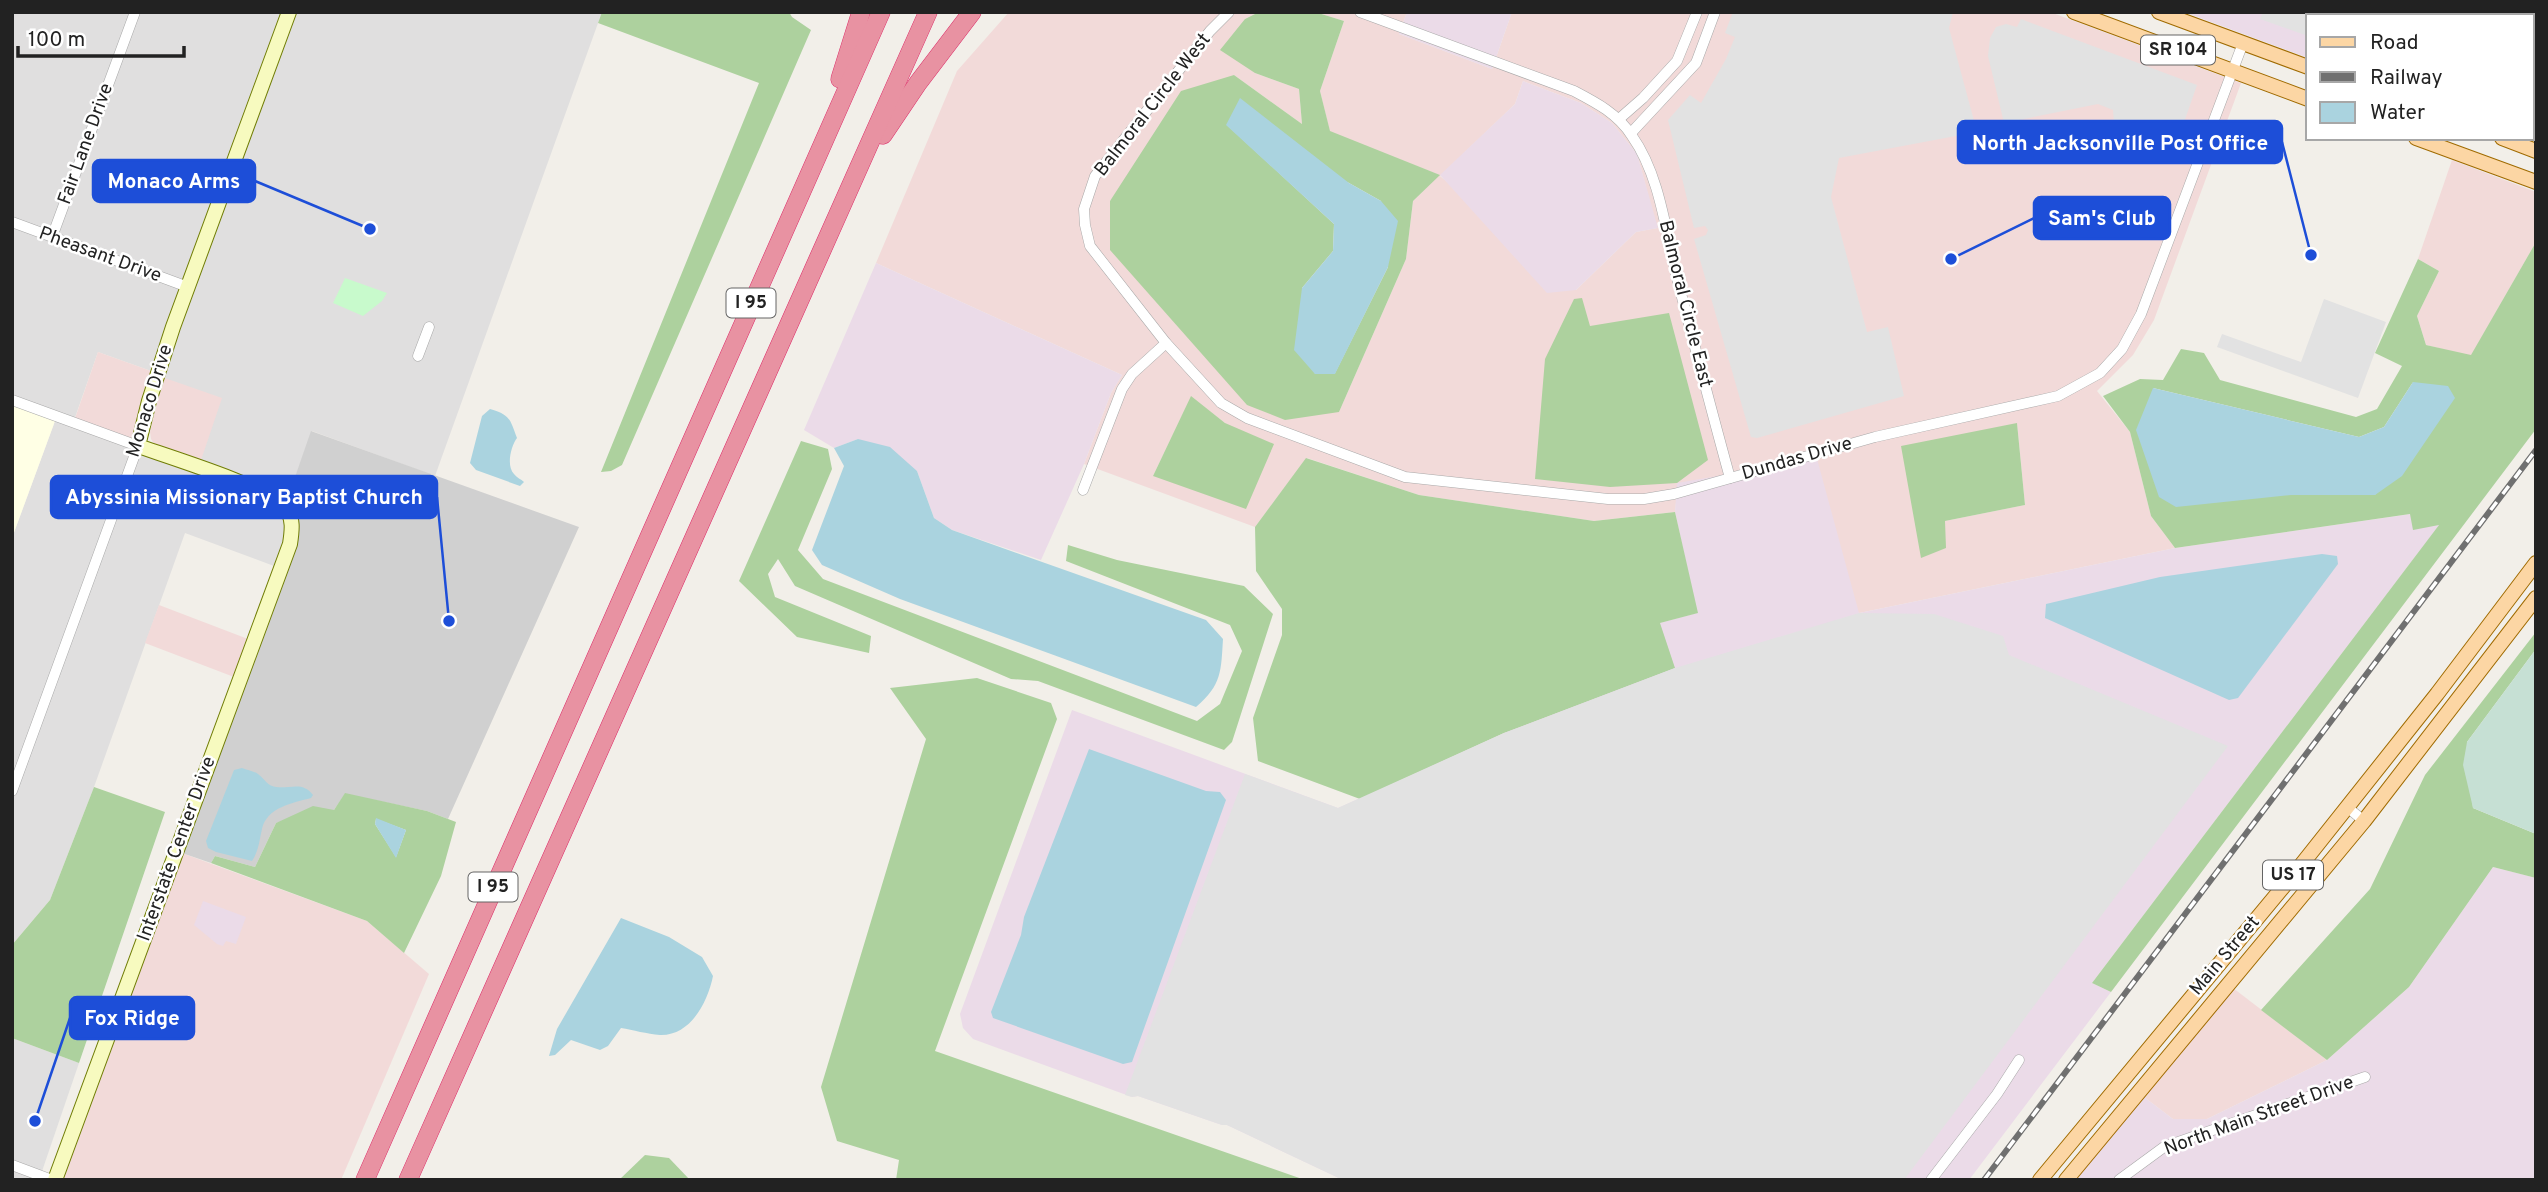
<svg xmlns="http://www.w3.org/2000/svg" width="2548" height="1192" font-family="Overpass,sans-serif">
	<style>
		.residential { fill: #e0dfdf }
		.commercial { fill: #f2dad9; fill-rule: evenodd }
		.industrial { fill: #ebdbe8 }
		.education { fill: #ffffe5 }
		.religious { fill: #d0d0d0 }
		.forest { fill: #add19e; fill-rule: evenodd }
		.wetland { fill: #c6e0d4 }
		.park { fill: #c8facc }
		.parking { fill: #e2e2e2 }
		.water { fill: #aad3df }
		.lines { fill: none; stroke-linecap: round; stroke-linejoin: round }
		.street-casing { stroke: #a9a9a9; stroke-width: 11 }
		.secondary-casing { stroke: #707d05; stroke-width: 16 }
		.primary-casing { stroke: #a06b00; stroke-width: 16 }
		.highway-casing { stroke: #dc2a67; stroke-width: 19 }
		.street { stroke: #fff; stroke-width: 10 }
		.secondary { stroke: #f7fabf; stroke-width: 14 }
		.primary { stroke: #fcd6a4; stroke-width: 14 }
		.highway { stroke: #e892a2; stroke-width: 18 }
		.rail-casing { stroke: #707070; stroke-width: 6 }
		.rail { stroke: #fff; stroke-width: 3.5; stroke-dasharray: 10; stroke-linecap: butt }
		.labels { text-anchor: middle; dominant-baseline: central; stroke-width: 5; stroke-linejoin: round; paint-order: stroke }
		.shield { fill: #fff; stroke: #646464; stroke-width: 2 }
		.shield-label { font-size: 18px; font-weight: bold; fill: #222 }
		.street-label { font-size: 19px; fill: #222; stroke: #fff }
		.leader { fill: none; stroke: #1d4ed8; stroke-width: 2.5 }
		.callout-dot { fill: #1d4ed8; stroke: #fff; stroke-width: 2.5 }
		.callout { fill: #1d4ed8; stroke: #1d4ed8; stroke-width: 2.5 }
		.callout-label { font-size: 21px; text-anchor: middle; font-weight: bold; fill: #fff }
	</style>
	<rect width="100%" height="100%" fill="#f2efe9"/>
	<g class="residential">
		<polygon points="12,12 282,12 151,371 98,352 72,426 257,494 279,510 284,521 285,535 274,566 185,533 94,787 50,900 12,945 12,538 55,421 12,405"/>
		<polygon points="296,12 602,12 435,476 312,431 287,500 269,488 200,463 162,377"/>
		<polygon points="12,1038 79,1063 39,1180 12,1180"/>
	</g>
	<g class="commercial">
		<path d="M1009,12h250l-14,7 10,54 44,16 3,35 -68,-49 -124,126 229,211 67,-153 7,-58 26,-26 -109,-43 -10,-41 24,-70 -29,-9h92l-8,22 93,35 20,-57h538l191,71 -87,237 -21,35 -36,36 33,41 21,84 24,32 -316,65 -181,-130 -3,29 -81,9 -175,-26 -112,-37 -52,69 -171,-63 27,-71 11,-18 -246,-112 81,-192zM1523,81l58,22 31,20 25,31 20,74 -21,4 -60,58 -136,-114 75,-72zM1191,397l34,26 -72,53zM2017,423l8,82 -80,16z"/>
		<polygon points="2452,160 2536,192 2536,242 2471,356 2426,345 2417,316 2439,271 2418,259"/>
		<polygon points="98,352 151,371 130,448 72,427"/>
		<polygon points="162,377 222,398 200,463 155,445 151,439 150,432"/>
		<polygon points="159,605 248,639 234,677 145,643"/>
		<polygon points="182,853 367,921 429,974 341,1180 62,1180"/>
		<polygon points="2233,988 2327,1060 2207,1119 2173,1119 2144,1097"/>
	</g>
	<g class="industrial">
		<polygon points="1407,12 1512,12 1492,69 1399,34"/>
		<polygon points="2184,12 2536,12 2536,141 2527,138 2532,138 2532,16 2308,16 2308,58"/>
		<polygon points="1523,81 1581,103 1612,123 1637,154 1658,228 1636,232 1576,290 1547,293 1440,175 1515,104"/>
		<polygon points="876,263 1122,375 1111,393 1084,464 1041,560 952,530 934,518 917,471 858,439 834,448 804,430"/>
		<polygon points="1817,459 1859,613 2175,548 2411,514 2440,524 2092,983 2111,992 1969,1180 1343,1180 1227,1125 1222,1125 1138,1096 1132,1097 973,1039 963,1028 960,1014 1072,710 1338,808 1504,733 1660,623 1697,613 1675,512 1677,483"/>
		<polygon points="2493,867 2536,878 2536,1180 2074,1180 2144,1097 2173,1119 2207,1119 2327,1060 2409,987"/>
		<polygon points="203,901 246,917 236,944 226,941 223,946 217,944 194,925"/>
	</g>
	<polygon class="education" points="12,405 55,421 12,538"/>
	<polygon class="religious" points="311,431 579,527 448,819 427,811 345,794 334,810 276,823 255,867 215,856 211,863 182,853 296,544 287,500"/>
	<g class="forest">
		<polygon points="602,12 789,12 792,17 811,30 622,465 611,471 601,472 759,83 598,23"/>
		<path d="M1259,12h56l29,9 -24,70 10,40 110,44 -27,26 -7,58 -67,153 -54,8 -38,-15 -137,-155v-49l71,-110 53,-16 68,49 -3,-35 -44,-16 -35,-23 25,-31zM1227,125l122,58 32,18 7,66 -53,106 -20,1 -13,-86 31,-37 1,-27z"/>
		<path d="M2536,242v187l-425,563 -19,-9 347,-458 -26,5 -3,-16 -235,34 -24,-32 -21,-84 -27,-36 37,-17 23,1 18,-31 23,4 16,27 136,37 21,-8 25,-43 -27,-13 43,-94 21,12 -22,45 9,29 45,10zM2413,382l-38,113h-84l-138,-107 206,49 25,-10z"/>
		<polygon points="1582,298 1590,326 1669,313 1708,460 1677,483 1610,487 1535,479 1545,359 1574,299"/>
		<polygon points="1191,396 1225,423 1274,444 1246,509 1153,476"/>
		<polygon points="2017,423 2025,505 1945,521 1946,548 1921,558 1901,446"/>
		<polygon points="801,441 828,449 832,469 798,550 823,579 1197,721 1220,704 1242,651 1230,625 1066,561 1068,545 1117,560 1244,586 1273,614 1232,742 1224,750 1038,681 1011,679 795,586 778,559 768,574 775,597 871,636 869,653 797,637 739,581"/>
		<polygon points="1306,458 1419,495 1594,521 1675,512 1698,613 1660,623 1675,668 1504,733 1360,799 1258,761 1253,718 1282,635 1282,609 1256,571 1255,527"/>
		<polygon points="2536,632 2536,649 2467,742 2473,808 2536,834 2536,878 2493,867 2409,987 2327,1060 2261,1010 2370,889 2425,775"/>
		<polygon points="977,678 1051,703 1057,719 935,1051 1305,1180 896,1180 899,1160 837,1141 821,1087 926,739 890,688"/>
		<polygon points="94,787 165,812 79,1063 12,1038 12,945 50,900"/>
		<path d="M345,793l82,18 29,11 -15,54 -37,77 -37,-32 -156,-58 4,-7 40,11 21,-44 37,-17 21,4zM376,819l30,11 -10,27 -21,-33z"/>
		<polygon points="645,1155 669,1158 690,1180 619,1180"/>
	</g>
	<polygon class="wetland" points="2536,649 2536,834 2473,808 2463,765 2467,742"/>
	<polygon class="park" points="345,278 387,293 382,301 363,316 333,303"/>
	<g class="parking">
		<polygon points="1733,12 1953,12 1949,28 1977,132 1839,158 1831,197 1867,332 1888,327 1904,396 1757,438 1751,437 1694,239 1706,235 1708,230 1705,226 1694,228 1668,120 1690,95 1701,103 1726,59 1735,37 1725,33"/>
		<polygon points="2263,12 2445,12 2443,16 2308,16 2308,36 2260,19"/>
		<polygon points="2021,19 2197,85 2181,131 2175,139 2169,141 2114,124 2113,110 2098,104 2004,123 1988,56 1990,38 1996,27 2006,24 2017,27"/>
		<polygon points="2324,299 2386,322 2358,398 2217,347 2222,334 2301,362"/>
		<polygon points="1859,613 1934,614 2003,636 2009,655 2228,746 1904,1180 1343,1180 1227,1125 1222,1125 1138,1096 1132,1097 1125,1095 1245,774 1338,808 1504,733 1675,668"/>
	</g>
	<g class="water">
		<polygon points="1240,98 1349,183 1381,201 1398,221 1388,267 1335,374 1315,374 1294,350 1302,288 1333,251 1334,224 1226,125"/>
		<polygon points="2413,382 2448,386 2455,398 2402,476 2375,495 2291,495 2176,507 2159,497 2136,430 2153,388 2359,437 2384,427"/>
		<path d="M490,409c21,6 20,11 27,29 -6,8 -11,28 -3,36 3,4 7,5 10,8l-4,4 -44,-16 -6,-7 12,-47z"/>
		<path d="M858,439l32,8 27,24 17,47 18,12 254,90 17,19c-2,32 -1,46 -27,68l-296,-108 -78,-34 -10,-15 32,-84 -10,-18z"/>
		<polygon points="2322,554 2337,556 2338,564 2238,698 2229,700 2045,618 2046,604 2160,577"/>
		<polygon points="1089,749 1206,791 1220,792 1226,800 1132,1062 1123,1064 993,1018 991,1012 1021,935 1024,917"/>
		<path d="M242,768c5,2 12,3 16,6 7,5 9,12 18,13 14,2 27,-6 37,8l-2,3c-18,5 -44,9 -49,31 -3,13 -3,21 -10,32l-36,-9 -8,-4 -2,-7 28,-71z"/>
		<polygon points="376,818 406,830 396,858 375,824"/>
		<path d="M621,918l48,19 33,20 11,19c-5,25 -22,60 -53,59 -13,-1 -27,-5 -39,-7l-13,18 -8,4 -29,-10 -16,15 -6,1 8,-27z"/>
	</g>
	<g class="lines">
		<g class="street-casing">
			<g id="street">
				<polyline points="1229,12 1210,31 1095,176 1084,209 1085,225 1090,246 1166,343 1221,403 1247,418 1405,477 1608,499 1644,499 1674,494 1875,437 2058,396 2100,373 2122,349 2141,314 2243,43"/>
				<path d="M1360,12l214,79c23,12 44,23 58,45 29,41 34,99 46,146 17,65 34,131 52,196"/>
				<polyline points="1619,119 1643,98 1677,61 1697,12"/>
				<polyline points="1631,133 1696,63 1715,12"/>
				<polyline points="12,222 188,287"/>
				<polyline points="52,237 135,12"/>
				<polyline points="418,356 429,327"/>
				<polyline points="12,400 138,446 12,791"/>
				<polyline points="1083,490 1122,389 1132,374 1166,343"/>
				<polyline points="2347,807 2364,821"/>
				<polyline points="12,1165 52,1180"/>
				<polyline points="1931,1180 1997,1094 2019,1060"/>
				<polyline points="2119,1180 2164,1147 2365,1077"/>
			</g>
		</g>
		<g class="secondary-casing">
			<path id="secondary" d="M55,1180l235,-636c2,-13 4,-26 -5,-37 -15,-19 -119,-51 -147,-61l11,-45 24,-74 116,-315"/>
		</g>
		<g class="primary-casing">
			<g id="primary">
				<polyline points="2074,12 2308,99"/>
				<polyline points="2159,12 2308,67"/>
				<polyline points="2416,138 2536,182"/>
				<polyline points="2502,138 2536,151"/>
				<polyline points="2040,1180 2298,869 2437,694 2536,563"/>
				<polyline points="2066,1180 2364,821 2536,598"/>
			</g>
		</g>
		<g class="highway-casing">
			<g id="highway">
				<polyline points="840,79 861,12"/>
				<polyline points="883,135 918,83 972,12"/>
				<polyline points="365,1180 881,12"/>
				<polyline points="408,1180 928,12"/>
			</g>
		</g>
		<use href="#street" class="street"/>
		<use href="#secondary" class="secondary"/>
		<use href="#primary" class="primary"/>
		<use href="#highway" class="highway"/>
		<g class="rail-casing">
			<polyline id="rail" points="1984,1180 2536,450"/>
		</g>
		<use href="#rail" class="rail"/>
	</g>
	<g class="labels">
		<g class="shield">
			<rect x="2141" y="35.5" width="74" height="29" rx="5"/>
			<rect x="726.5" y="288.5" width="49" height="29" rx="5"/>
			<rect x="2263" y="860.5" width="60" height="29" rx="5"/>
			<rect x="468.5" y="872.5" width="49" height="29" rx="5"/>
		</g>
		<g class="shield-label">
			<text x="2178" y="50">SR 104</text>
			<text x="751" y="303">I 95</text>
			<text x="2293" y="875">US 17</text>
			<text x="493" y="887">I 95</text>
		</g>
		<g class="street-label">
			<text transform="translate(1153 105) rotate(-52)">Balmoral Circle West</text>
			<text transform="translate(86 144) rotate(-70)">Fair Lane Drive</text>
			<text transform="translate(100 255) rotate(20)">Pheasant Drive</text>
			<text transform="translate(1685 304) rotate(76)">Balmoral Circle East</text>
			<text transform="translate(150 401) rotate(-73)">Monaco Drive</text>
			<text transform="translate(1797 459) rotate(-16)">Dundas Drive</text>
			<text transform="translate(177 849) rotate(-70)">Interstate Center Drive</text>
			<text transform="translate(2225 956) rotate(-50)">Main Street</text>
			<text transform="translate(2259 1116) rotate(-20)">North Main Street Drive</text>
		</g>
	</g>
	<path class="leader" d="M2311 255L2282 142M370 229L255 181M1951 259L2034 218M449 621L437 497M35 1121L70 1018"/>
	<g class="callout-dot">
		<circle cx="2311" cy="255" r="7"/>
		<circle cx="370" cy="229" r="7"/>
		<circle cx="1951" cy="259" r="7"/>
		<circle cx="449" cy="621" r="7"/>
		<circle cx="35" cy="1121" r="7"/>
	</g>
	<g class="callout">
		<rect x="1958" y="121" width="324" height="42" rx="7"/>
		<rect x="93" y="160" width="162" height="42" rx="7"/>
		<rect x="2034" y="197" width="136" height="42" rx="7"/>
		<rect x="51" y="476" width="386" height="42" rx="7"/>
		<rect x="70" y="997" width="124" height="42" rx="7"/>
	</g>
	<g class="callout-label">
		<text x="2120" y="150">North Jacksonville Post Office</text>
		<text x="174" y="188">Monaco Arms</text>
		<text x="2102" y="225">Sam's Club</text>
		<text x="244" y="504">Abyssinia Missionary Baptist Church</text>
		<text x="132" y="1025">Fox Ridge</text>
	</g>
	<rect width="2548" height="1192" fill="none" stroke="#222222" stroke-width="28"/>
	<rect x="2306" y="14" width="228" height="126" fill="#ffffff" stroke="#a7a7a7" stroke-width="2"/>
	<rect x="2320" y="37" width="35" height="10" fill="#fcd6a4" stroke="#a7a7a7" stroke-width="2"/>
	<text x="2370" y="49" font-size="21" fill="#222222">Road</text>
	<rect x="2320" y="72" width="35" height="10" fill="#707070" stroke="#a7a7a7" stroke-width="2"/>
	<text x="2370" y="84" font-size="21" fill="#222222">Railway</text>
	<rect x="2320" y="102" width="35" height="21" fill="#aad3df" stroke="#a7a7a7" stroke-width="2"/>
	<text x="2370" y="119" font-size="21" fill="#222222">Water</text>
	<path d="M18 46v10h166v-10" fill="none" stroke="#222222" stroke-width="3.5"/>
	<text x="28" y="46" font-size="21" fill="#222222" stroke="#ffffff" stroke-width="5" paint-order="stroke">100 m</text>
</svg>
